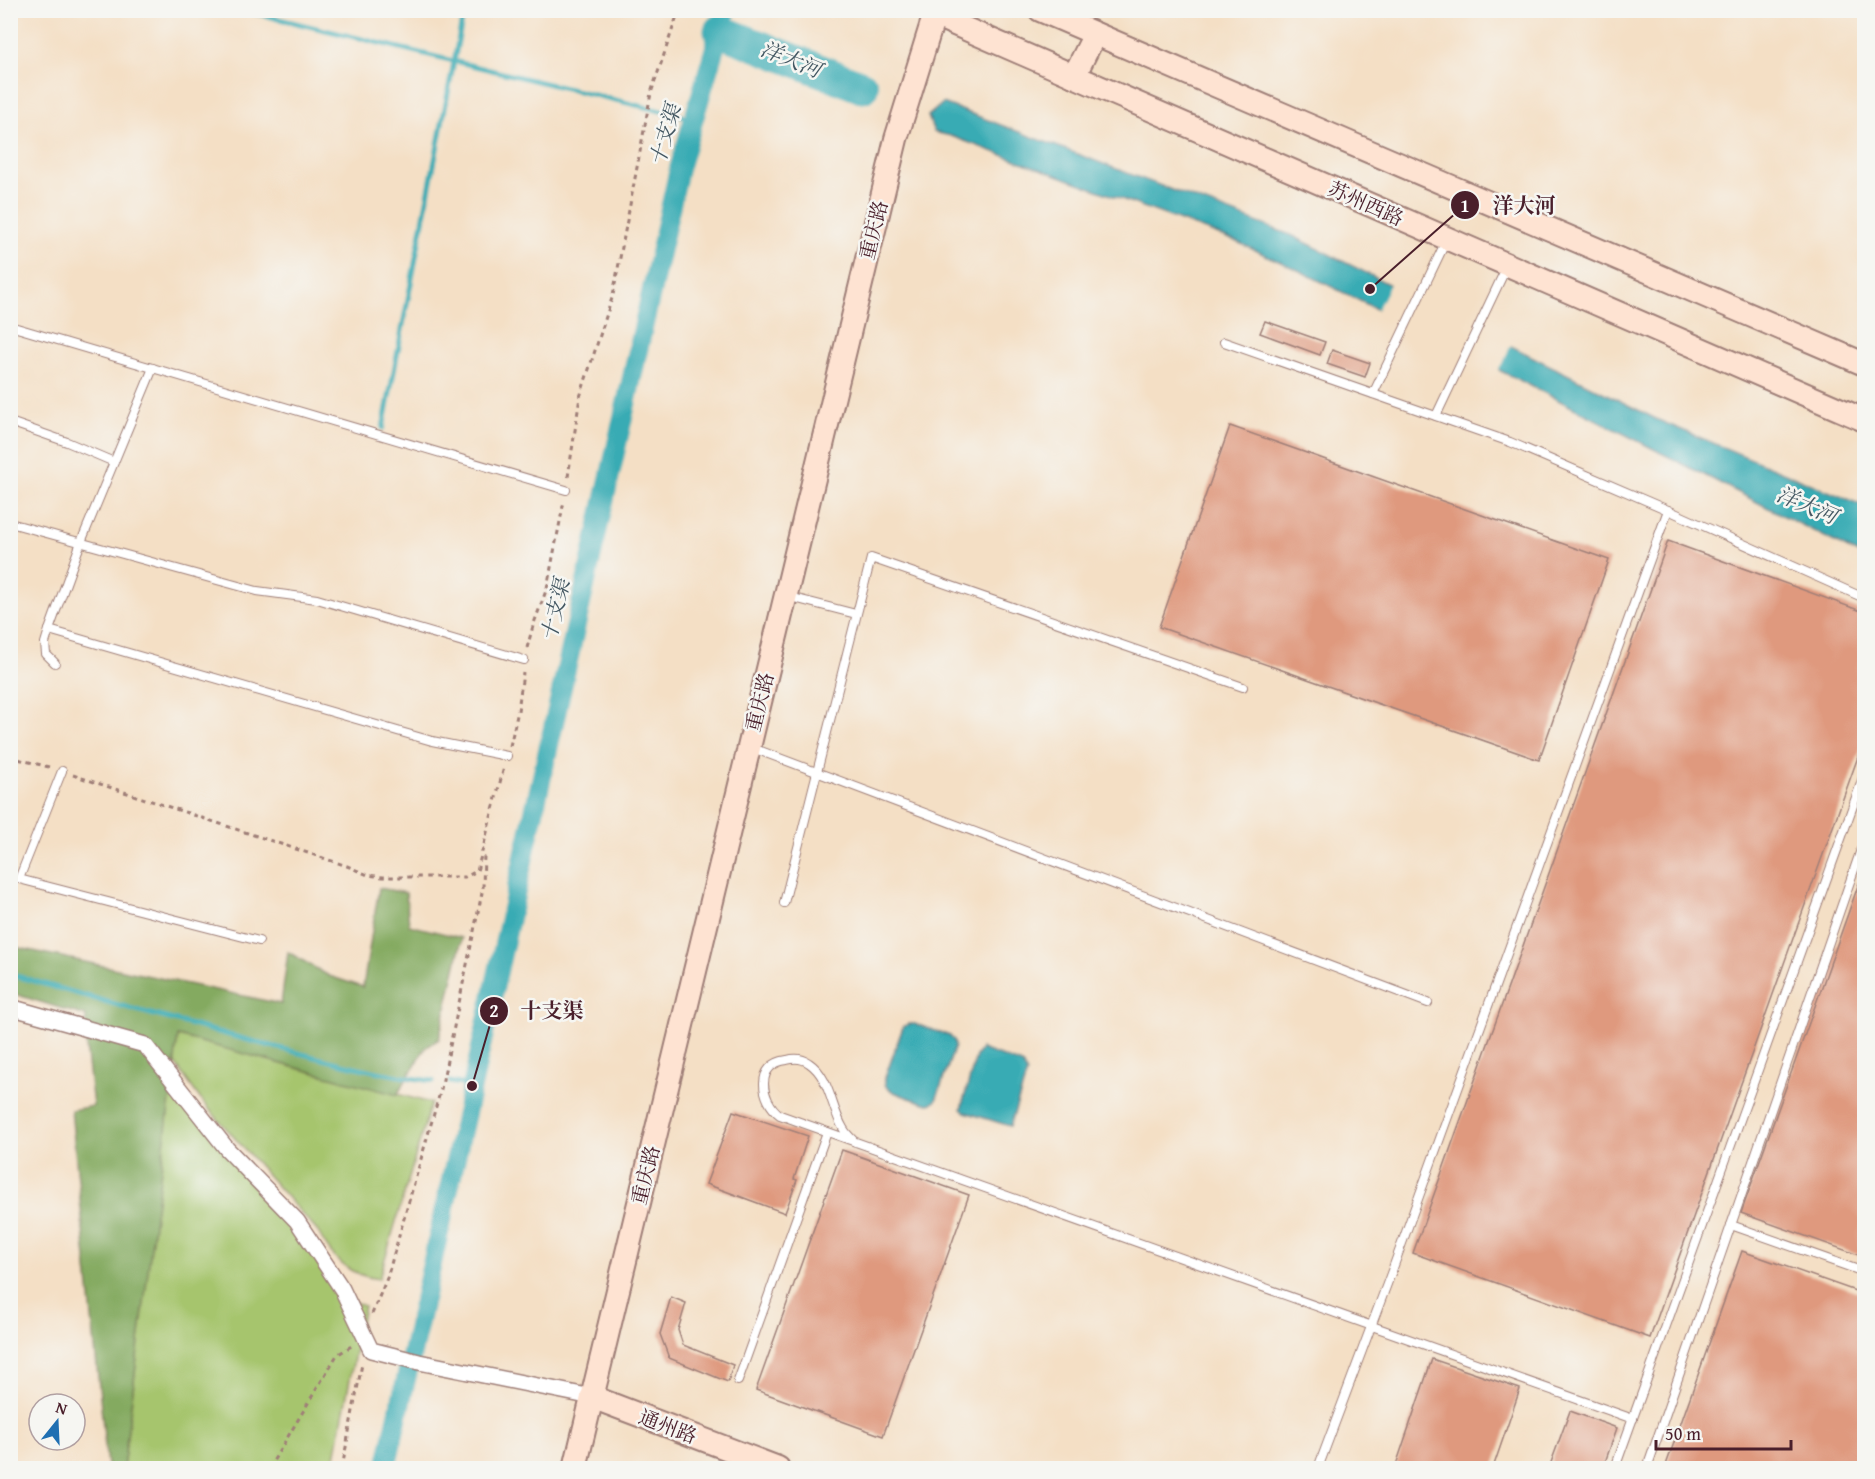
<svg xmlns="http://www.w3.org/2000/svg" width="1875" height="1479" font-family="'Gentium Book Plus','Noto Serif SC',serif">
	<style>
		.green { fill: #a6c56d; stroke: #78724c; stroke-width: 1.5 }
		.forest { fill: #84aa60; stroke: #676446; stroke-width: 1.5 }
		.water { fill: #39abb4; stroke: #426570; stroke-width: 1.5 }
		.pier { fill: #f4dfc5 }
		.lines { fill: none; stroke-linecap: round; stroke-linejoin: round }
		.stream { stroke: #39abb4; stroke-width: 5 }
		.canal { stroke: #39abb4; stroke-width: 20 }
		.river { stroke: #39abb4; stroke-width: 33 }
		.building { fill: #df997e }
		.lane-casing { stroke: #9f7f78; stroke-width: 10 }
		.street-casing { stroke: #9f7f78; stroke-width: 18 }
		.secondary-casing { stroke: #9f7f78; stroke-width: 26 }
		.path { stroke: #9f7f78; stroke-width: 3; stroke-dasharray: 4.5 4.5; stroke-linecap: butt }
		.lane { stroke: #fff; stroke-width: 8 }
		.street { stroke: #fff; stroke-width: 15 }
		.secondary { stroke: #fee3d2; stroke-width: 22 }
		.labels { text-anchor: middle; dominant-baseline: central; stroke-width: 5; stroke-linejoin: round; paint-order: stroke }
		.street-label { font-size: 20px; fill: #4a1f2b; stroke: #f6f6f2 }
		.water-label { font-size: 21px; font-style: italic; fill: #435762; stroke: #f6f6f2 }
		.leader { fill: none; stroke: #4a1f2b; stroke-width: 2 }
		.callout-dot { fill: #4a1f2b; stroke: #f6f6f2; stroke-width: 2 }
		.mark-label { font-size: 18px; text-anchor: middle; font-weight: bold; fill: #fff }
		.callout-label { font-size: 21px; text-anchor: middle; font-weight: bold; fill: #4a1f2b; stroke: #f6f6f2; stroke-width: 5; stroke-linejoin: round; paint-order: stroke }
	</style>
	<rect width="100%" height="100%" fill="#f6f6f2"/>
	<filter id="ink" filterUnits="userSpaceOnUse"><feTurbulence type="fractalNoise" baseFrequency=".0167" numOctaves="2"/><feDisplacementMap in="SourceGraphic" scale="12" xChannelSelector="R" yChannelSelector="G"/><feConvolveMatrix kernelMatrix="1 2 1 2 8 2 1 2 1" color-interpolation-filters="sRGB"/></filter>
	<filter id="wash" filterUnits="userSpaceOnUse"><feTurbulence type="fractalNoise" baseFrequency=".008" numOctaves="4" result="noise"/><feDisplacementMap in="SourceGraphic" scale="24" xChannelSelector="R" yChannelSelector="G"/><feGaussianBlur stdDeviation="1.35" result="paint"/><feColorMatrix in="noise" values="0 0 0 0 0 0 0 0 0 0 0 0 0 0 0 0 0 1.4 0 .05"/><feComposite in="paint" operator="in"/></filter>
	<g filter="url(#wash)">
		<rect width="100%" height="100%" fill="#f4dfc5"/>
		<g class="green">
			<path d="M178,1035l253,68 -52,176c-31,-3 -47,-21 -61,-47l-117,-132 -27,-38z"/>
			<polygon points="171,1085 293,1223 341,1296 364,1306 333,1468 123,1468"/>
		</g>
		<polygon class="forest" points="379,888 406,893 409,925 462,938 439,1039 426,1047 397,1095 178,1036 123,1468 103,1468 107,1466 71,1110 93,1106 85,1037 86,1016 11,993 10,946 281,1004 288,952 329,976 363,987"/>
		<g class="water">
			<polygon points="943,103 1293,236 1658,420 1864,506 1864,557 1529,385 1298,270 1235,241 951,136 934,132 928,116"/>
			<path d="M908,1024h7l35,12 4,4 1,6 -19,54 -3,3 -5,1c-8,-3 -36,-10 -41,-17 -3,-2 -2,-6 -2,-9l18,-51z"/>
			<polygon points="981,1049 1022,1064 1027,1073 1010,1126 965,1112 961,1109 976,1056"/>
		</g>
		<polygon class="pier" points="1391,282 1512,343 1498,372 1376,312"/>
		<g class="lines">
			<g class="stream">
				<polyline points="242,10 694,119"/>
				<polyline points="383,428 464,10"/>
				<path d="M10,974c83,25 166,47 249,69 57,14 115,31 174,38"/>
				<polyline points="450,1082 472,1086"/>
			</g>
			<polyline class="canal" points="386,1468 679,169 726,10"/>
			<polyline class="river" points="720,31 862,87"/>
		</g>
		<g id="blocks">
			<g class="building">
				<polygon points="1265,321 1325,342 1320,355 1260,333"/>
				<polygon points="1332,350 1370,363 1365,377 1327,364"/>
				<polygon points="1230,426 1609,560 1539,760 1159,627"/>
				<polygon points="1668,541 1864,612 1864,740 1650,1338 1413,1253"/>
				<polygon points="1863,872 1864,872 1864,1257 1741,1213"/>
				<polygon points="733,1111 808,1136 794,1179 797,1180 785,1213 706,1184"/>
				<polygon points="842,1150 969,1195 883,1436 756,1390"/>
				<polygon points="1742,1251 1864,1294 1864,1468 1665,1468"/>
				<polygon points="671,1297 686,1303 678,1330 683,1345 733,1365 728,1382 669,1358 660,1334"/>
				<polygon points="1432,1359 1520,1389 1493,1468 1395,1468"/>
				<polygon points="1570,1411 1617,1428 1603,1468 1549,1468"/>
			</g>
		</g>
	</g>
	<g filter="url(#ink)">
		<use href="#blocks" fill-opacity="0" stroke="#9f7f78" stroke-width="1.5"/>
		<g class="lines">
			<g class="lane-casing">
				<g id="lane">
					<polyline points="10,326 566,490"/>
					<polyline points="1224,342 1510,442 1668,510 1864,598"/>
					<polyline points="1373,394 1446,241"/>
					<polyline points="1436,416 1507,266"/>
					<polyline points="10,422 67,442 114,462"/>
					<polyline points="10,523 257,591 317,599 524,660"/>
					<polyline points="786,596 856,614"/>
					<polyline points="49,630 432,741 507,756"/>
					<polyline points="55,663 46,654 45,643 49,630 81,542 153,368"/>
					<polyline points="750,747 1428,1003"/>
					<polyline points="62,771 19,879 259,941"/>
					<polyline points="784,903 871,558 1243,687"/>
					<path d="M855,1142c-4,-4 -9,-8 -12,-14 -12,-20 -13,-51 -34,-65 -7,-5 -15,-5 -22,-3 -32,4 -27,40 -7,55l853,304"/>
					<polyline points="1731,1225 1864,1272"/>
					<polyline points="738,1381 827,1132"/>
					<polyline points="664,1467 669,1468"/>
					<polyline points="1318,1468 1393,1268 1668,510"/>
					<polyline points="1615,1468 1864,775"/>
					<polyline points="1647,1468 1864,841"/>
				</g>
			</g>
			<g class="street-casing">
				<polyline id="street" points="10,1007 145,1045 227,1149 297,1221 342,1289 371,1350 419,1362 592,1397"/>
			</g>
			<g class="secondary-casing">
				<g id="secondary">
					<polyline points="1040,10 1864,364"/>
					<polyline points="934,15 1864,420"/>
					<polyline points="1074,76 1095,34"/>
					<polyline points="592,1397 778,1468"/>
					<polyline points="575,1468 896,139 936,10"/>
				</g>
			</g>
			<g class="path">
				<polyline points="10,15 11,10"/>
				<polyline points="568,477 580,397 613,295 651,93 679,10"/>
				<polyline points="527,648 533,626 547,588 564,501"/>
				<polyline points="510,746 518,711 523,673"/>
				<polyline points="10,757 49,767"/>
				<polyline points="73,775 347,866 368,875 383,877 465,877 477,871 504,767"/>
				<polyline points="372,1314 387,1278 441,1089 483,888 484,855"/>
				<polyline points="149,1468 151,1468"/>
				<polyline points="269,1468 337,1355 353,1345"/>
				<polyline points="342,1468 362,1364"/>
			</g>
			<use href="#lane" class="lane"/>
			<use href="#street" class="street"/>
			<use href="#secondary" class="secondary"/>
		</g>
	</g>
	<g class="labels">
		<g class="street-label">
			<text transform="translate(1366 203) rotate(24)">苏州西路</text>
			<text transform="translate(873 230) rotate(-76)">重庆路</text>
			<text transform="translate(759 702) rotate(-76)">重庆路</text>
			<text transform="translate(645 1175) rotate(-76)">重庆路</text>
			<text transform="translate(668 1426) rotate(21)">通州路</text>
		</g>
		<g class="water-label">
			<text transform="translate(791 59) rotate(22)">洋大河</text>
			<text transform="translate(665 135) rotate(-74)">十支渠</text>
			<text transform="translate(1807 505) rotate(23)">洋大河</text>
			<text transform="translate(555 610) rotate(-77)">十支渠</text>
		</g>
	</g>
	<path class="leader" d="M1370 289L1465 205M472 1086L494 1011"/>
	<g class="callout-dot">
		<circle cx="1370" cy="289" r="6"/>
		<circle cx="472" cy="1086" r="6"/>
		<circle cx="1465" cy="205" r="15"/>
		<circle cx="494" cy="1011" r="15"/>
	</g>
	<g class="mark-label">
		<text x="1465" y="212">1</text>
		<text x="494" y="1017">2</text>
	</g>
	<g class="callout-label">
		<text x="1524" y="213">洋大河</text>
		<text x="552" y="1018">十支渠</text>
	</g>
	<rect width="1875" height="1479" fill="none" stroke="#f6f6f2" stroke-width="36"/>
	<g transform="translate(57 1422) rotate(18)"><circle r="28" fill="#f6f6f2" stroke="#b1a0a2" stroke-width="1.5"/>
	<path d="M0-4.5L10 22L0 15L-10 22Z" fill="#1f6fb2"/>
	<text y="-9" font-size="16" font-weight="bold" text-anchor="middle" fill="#4a1f2b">N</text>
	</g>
	<path d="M1656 1440v9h135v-9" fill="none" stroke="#4a1f2b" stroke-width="3"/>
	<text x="1665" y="1440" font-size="18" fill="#4a1f2b" stroke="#f6f6f2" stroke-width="4.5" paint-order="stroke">50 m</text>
</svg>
